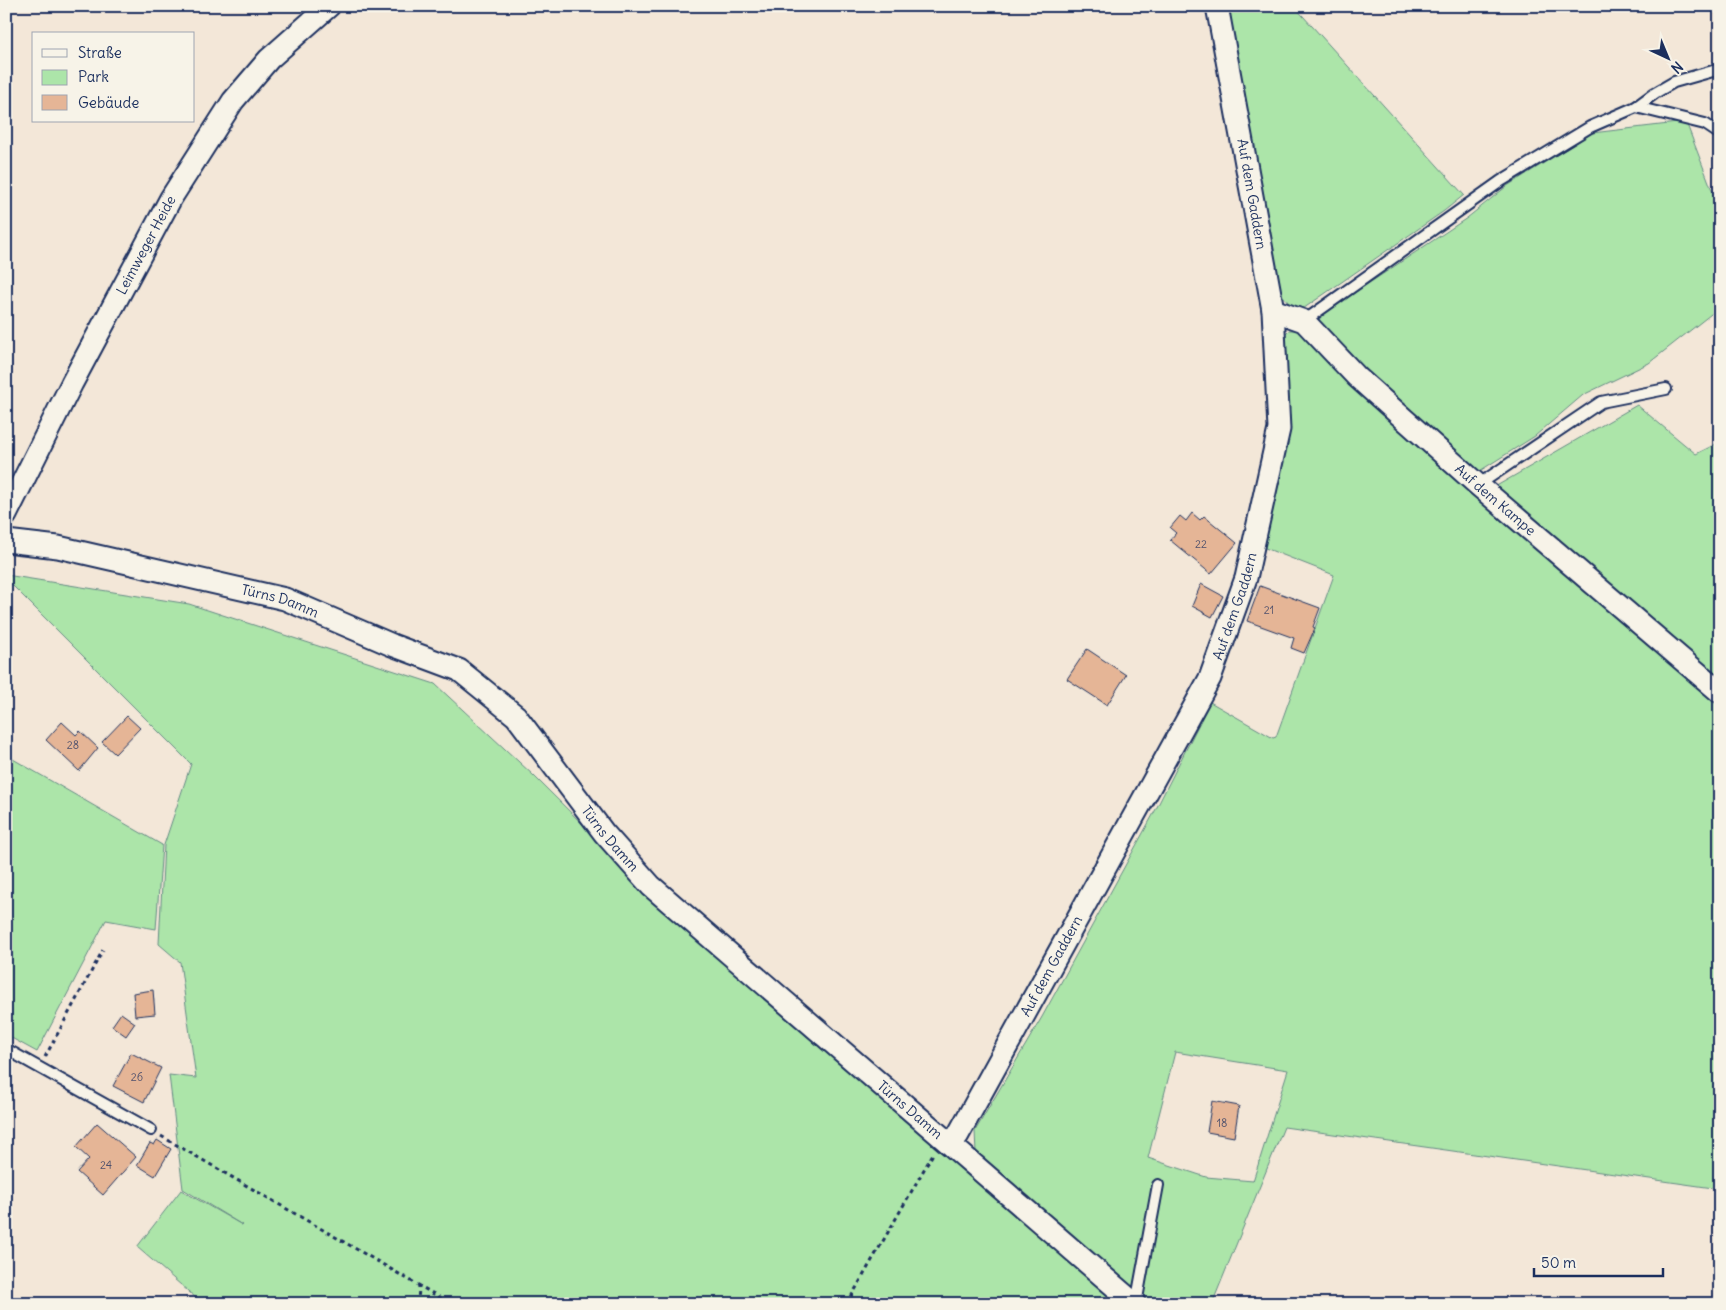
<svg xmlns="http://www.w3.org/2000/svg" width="1726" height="1310" font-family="Delius,sans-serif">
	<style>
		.green { fill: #ace5a9; stroke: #648a84; fill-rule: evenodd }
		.building { fill: #e5b596; stroke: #1b2f5e }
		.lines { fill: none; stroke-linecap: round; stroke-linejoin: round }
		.service-casing { stroke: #1b2f5e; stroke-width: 14 }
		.minor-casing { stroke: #1b2f5e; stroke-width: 25 }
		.path { stroke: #1b2f5e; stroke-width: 3; stroke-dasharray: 4 4; stroke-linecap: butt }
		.service { stroke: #f7f3e8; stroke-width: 10 }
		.minor { stroke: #f7f3e8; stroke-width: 21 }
		.labels { text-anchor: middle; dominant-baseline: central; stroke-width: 4.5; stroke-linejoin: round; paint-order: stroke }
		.number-label { font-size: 11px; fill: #4e506c }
		.street-label { font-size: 14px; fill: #1b2f5e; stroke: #f7f3e8 }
	</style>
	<rect width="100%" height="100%" fill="#f3e7d8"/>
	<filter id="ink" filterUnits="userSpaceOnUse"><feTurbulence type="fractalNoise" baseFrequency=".02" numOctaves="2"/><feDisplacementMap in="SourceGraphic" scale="10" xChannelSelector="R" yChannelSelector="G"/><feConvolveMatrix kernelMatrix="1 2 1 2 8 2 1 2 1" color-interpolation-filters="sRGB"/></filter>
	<g filter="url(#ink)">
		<g class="green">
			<polygon points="1227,6 1294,6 1464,195 1444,211 1297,313 1275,286"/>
			<polygon points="1686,122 1720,211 1720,307 1649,363 1583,395 1535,436 1478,472 1377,387 1317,326 1321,315 1467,218 1507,186 1592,133"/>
			<path d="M1289,330h14l70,71 347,301v487l-436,-62 -72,177 -64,-1 -172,-150 -1,-22 67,-114 112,-204 56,-111 63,36 3,-1 58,-162 -74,-29 21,-208zM1175,1052l113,18 -35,111 -47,-4 -58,-19z"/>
			<polygon points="1637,405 1696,454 1720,442 1720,685 1493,488"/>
			<polygon points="6,575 189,604 435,684 533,775 708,949 802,1032 1034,1231 1124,1304 203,1304 137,1247 181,1190 242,1225 183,1189 169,1075 196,1078 180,962 159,944 164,845 191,764 6,579"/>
			<polygon points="6,755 162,845 156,929 106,920 37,1052 6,1035"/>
		</g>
		<g class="building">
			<polygon points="1192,513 1200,520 1204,516 1237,543 1211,574 1170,540 1176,533 1170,528 1180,516 1186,521"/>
			<polygon points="1201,584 1223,596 1212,617 1192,606"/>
			<polygon points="1260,586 1320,608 1313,627 1315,628 1304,653 1291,648 1294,638 1247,621"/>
			<polygon points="1087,649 1126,675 1107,705 1067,679"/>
			<polygon points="127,716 140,728 115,754 102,742"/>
			<polygon points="62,722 76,735 80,731 98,748 79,771 46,740"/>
			<polygon points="153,990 155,1014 135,1016 133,993"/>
			<polygon points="121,1013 135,1023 126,1036 112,1026"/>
			<polygon points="131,1053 161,1068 144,1102 113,1086"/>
			<polygon points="1212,1101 1239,1106 1234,1137 1207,1132"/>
			<polygon points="97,1123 136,1157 103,1195 77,1172 89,1159 76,1147"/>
			<polygon points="157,1140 171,1149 155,1176 137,1165 150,1143 154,1145"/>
		</g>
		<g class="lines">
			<g class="service-casing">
				<g id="service">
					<polyline points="1636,107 1655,93 1674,82 1720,69"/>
					<polyline points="1304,321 1501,181 1590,127 1636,107 1705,124 1720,134"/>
					<polyline points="1478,485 1601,402 1666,389"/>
					<polyline points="6,1049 151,1130"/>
					<polyline points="1136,1304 1158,1185"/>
				</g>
			</g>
			<g class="minor-casing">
				<g id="minor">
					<path id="s1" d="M1273,310l31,11 53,56 121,108 242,207"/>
					<path id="s2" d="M6,515l66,-132 99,-185 62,-97 36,-42 60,-53"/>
					<path id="s3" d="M6,541l52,6 227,52 107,46 67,25 57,46 88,117 47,53 484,418"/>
					<path id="s4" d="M950,1144l8,-9 252,-457 36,-100 33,-149 -6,-119 -56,-304"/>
				</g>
			</g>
			<g class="path">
				<polyline points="45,1057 103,950"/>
				<polyline points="161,1136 451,1304"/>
				<polyline points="418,1304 419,1286"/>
				<polyline points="847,1304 934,1152"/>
			</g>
			<use href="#service" class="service"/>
			<use href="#minor" class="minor"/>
		</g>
	</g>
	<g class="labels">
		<g class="number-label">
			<text x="1201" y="544">22</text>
			<text x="1269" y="610">21</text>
			<text x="73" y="745">28</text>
			<text x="137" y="1077">26</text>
			<text x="1222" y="1123">18</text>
			<text x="106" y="1165">24</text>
		</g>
		<g class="street-label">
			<text transform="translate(1252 194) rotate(80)">Auf dem Gaddern</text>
			<text stroke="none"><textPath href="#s2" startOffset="304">Leimweger Heide</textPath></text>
			<text stroke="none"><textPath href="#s1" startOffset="295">Auf dem Kampe</textPath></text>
			<text stroke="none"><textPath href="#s3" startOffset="281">Türns Damm</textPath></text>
			<text stroke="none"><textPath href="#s4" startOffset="610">Auf dem Gaddern</textPath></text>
			<text stroke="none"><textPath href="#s3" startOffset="701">Türns Damm</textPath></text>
			<text stroke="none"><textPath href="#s4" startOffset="205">Auf dem Gaddern</textPath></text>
			<text stroke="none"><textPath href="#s3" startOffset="1106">Türns Damm</textPath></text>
		</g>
	</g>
	<rect width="1726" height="1310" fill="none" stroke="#f7f3e8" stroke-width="25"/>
	<rect x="12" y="12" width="1701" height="1285" fill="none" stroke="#1b2f5e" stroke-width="2" filter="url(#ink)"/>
	<rect x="32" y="32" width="162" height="90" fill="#f7f3e8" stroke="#9fa5b1"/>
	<rect x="42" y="49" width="25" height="8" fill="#f7f3e8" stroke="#9fa5b1"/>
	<text x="78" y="58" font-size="15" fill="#1b2f5e">Straße</text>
	<rect x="42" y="70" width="25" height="15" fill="#ace5a9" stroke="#9fa5b1"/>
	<text x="78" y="82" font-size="15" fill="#1b2f5e">Park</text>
	<rect x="42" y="95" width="25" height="15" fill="#e5b596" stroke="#9fa5b1"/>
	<text x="78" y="108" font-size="15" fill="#1b2f5e">Gebäude</text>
	<g transform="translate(1668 58) rotate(136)" stroke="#f7f3e8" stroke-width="4" paint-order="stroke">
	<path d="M0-4L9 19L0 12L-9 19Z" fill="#1b2f5e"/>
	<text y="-8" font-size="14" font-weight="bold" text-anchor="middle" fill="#1b2f5e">N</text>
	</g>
	<path d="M1534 1268v8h129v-8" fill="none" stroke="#1b2f5e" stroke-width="2.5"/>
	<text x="1541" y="1268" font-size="15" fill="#1b2f5e" stroke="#f7f3e8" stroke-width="4" paint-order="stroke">50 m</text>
</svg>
